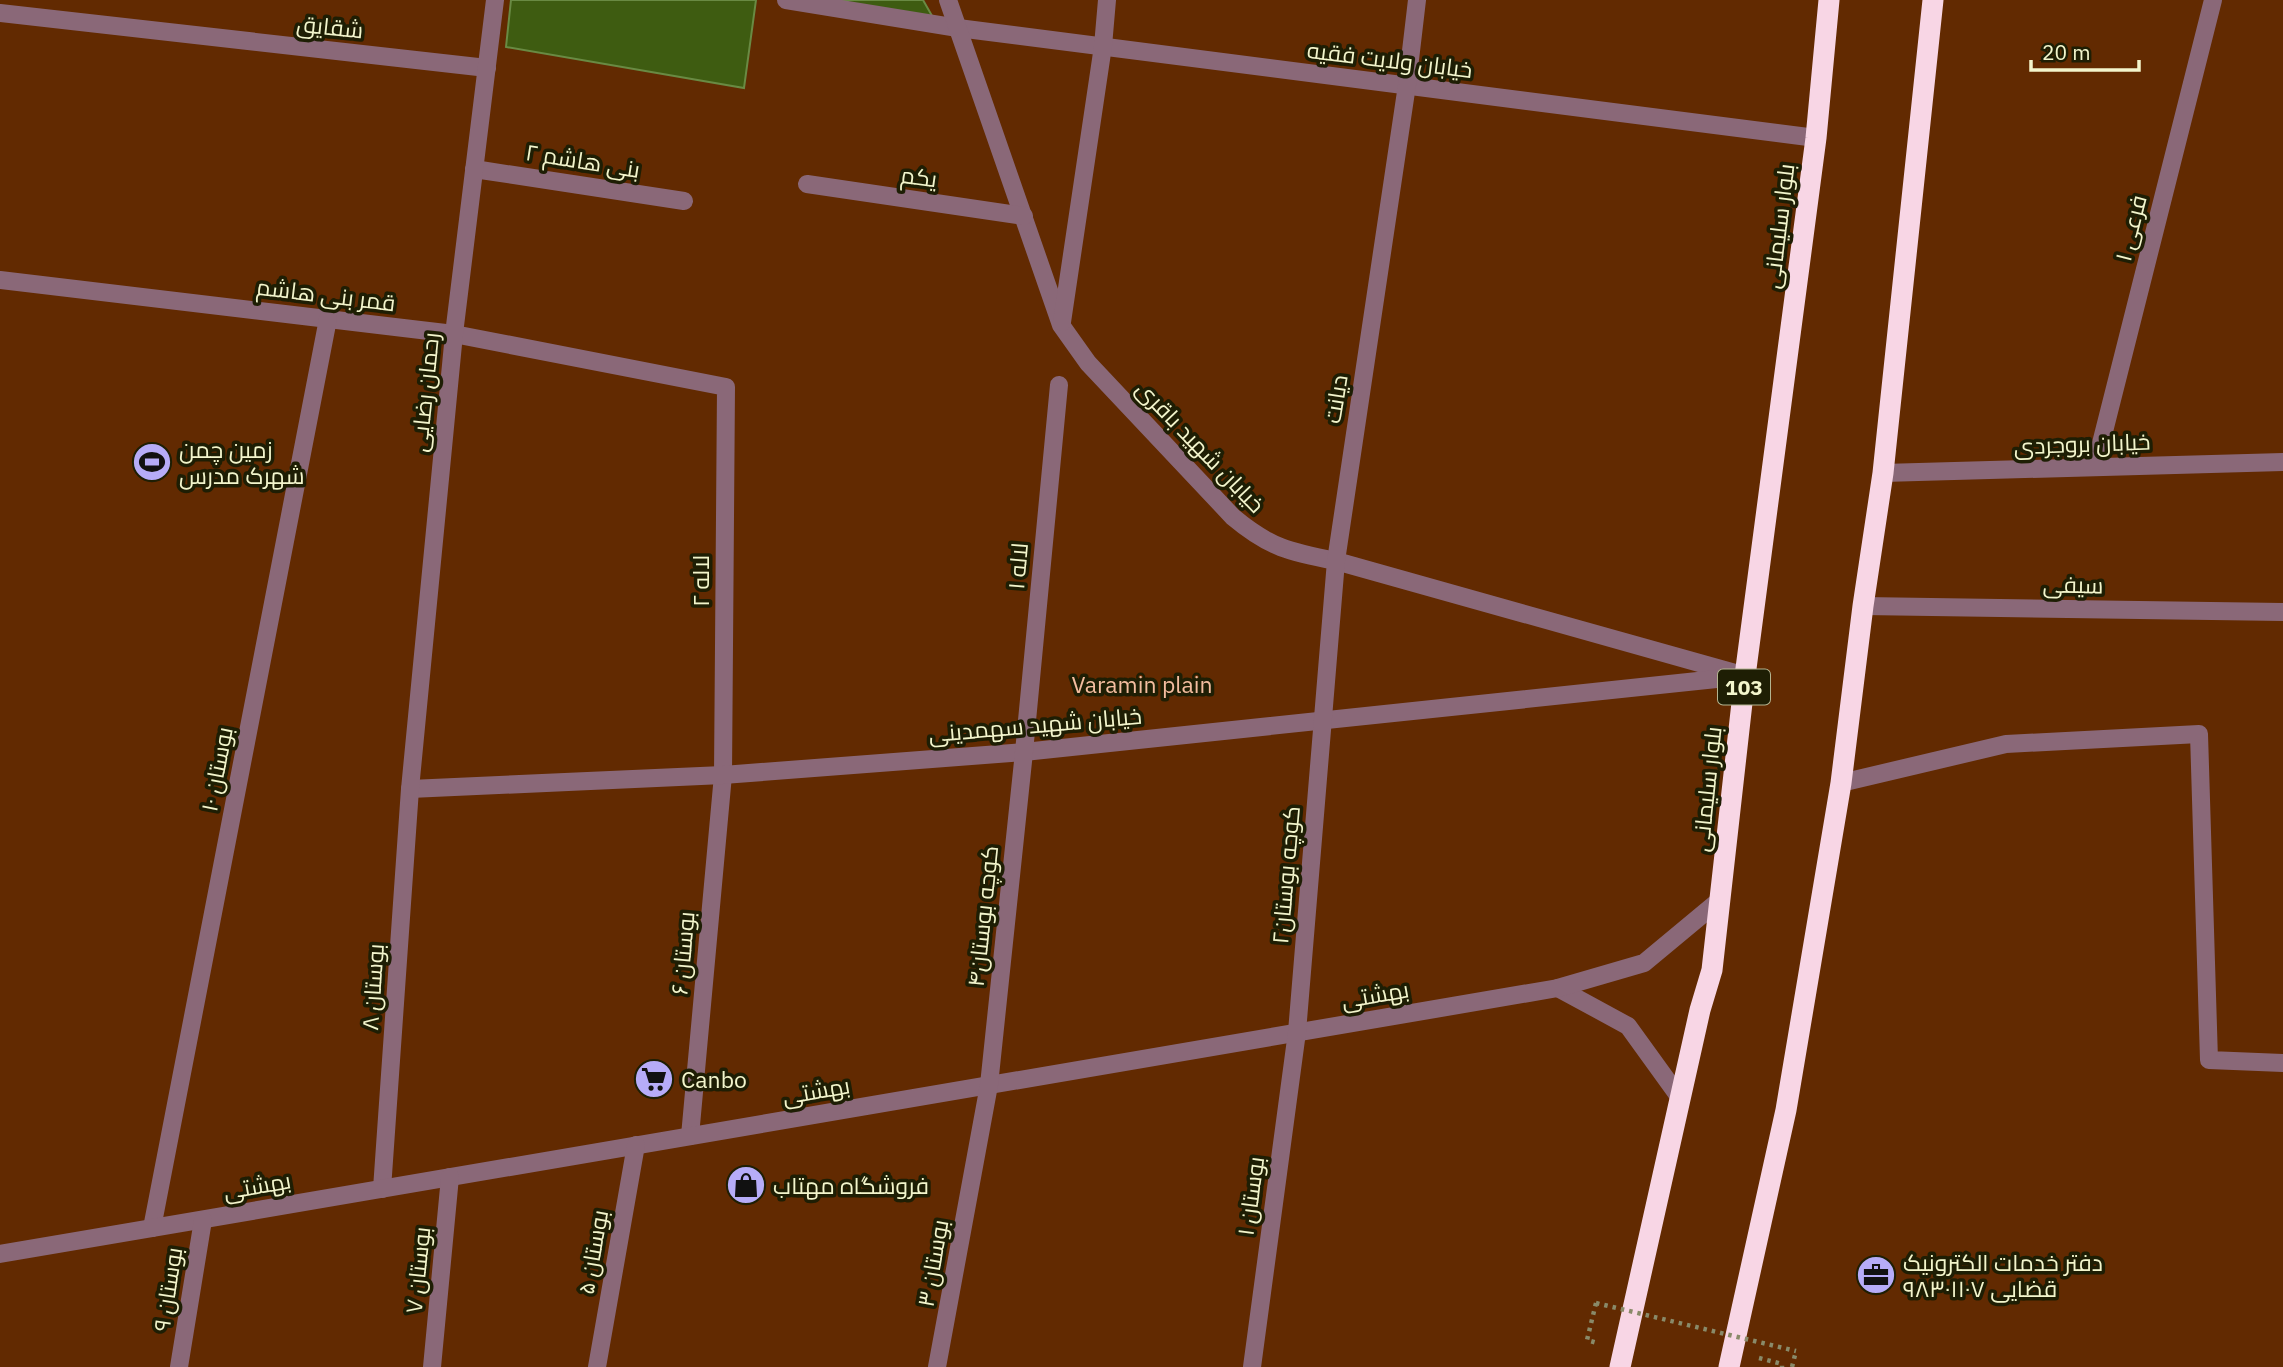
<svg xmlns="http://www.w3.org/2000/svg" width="2283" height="1367" font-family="'IBM Plex Sans',Cairo,sans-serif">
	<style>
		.green { fill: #622a01 }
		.building { fill: #3e5c11; stroke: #698a43; stroke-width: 2 }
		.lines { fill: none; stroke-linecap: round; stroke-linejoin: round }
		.path { stroke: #898a69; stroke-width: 4.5; stroke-dasharray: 3.5 5; stroke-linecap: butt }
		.minor { stroke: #8a6878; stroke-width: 18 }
		.highway { stroke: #f8d6e5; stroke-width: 21 }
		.path-bridge { stroke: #898a69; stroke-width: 4.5; stroke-dasharray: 3.5 5; stroke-linecap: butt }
		.labels { text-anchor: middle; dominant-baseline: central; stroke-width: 7; stroke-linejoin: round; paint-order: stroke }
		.shield { fill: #1e1e04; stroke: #b3b490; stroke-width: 2 }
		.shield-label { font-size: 21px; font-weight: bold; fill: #f3f5cc }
		.street-label { font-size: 23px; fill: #f3f5cc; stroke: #1e1e04 }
		.poi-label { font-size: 23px; fill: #f3f5cc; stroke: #1e1e04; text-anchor: start }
		.park-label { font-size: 23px; fill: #f4bd9f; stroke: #1e1e04 }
	</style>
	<rect width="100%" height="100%" fill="#28280e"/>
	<rect class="green" x="0" y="0" width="2283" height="1367"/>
	<g class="building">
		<polygon points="511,0 756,0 744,88 506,47"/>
		<polygon points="829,0 923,0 935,21"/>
	</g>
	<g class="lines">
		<g class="path">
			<polyline points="1596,1303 1587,1340 1597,1343"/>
			<polyline points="1759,1358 1782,1364 1782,1367"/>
			<polyline points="1792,1367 1796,1351"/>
		</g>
		<g class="minor">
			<polyline points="786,0 958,28 1816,138"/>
			<path d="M948,0l113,325 27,38 145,154c37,31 57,35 103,44l399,112"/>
			<polyline points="0,13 487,68"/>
			<polyline points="474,169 684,201"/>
			<polyline points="807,184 1024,216"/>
			<polyline points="0,280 454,334 726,387 723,775 690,1136"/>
			<polyline points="1062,322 1103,46 1107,0"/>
			<polyline points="2095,467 2213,0"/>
			<polyline points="1883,473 2283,462"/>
			<polyline points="1863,606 2283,612"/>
			<polyline points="1841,783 2006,744 2199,734 2209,1060 2283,1063"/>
			<polyline points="410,789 723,775 1024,752 1745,676"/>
			<polyline points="1558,988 1628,1026 1680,1098"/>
			<polyline points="382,1189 410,789 454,334 495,0"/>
			<polyline points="152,1228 328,319"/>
			<polyline points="0,1254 1558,988 1644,963 1721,899"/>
			<polyline points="179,1367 203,1220"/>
			<polyline points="432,1367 450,1177"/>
			<polyline points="597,1367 636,1145"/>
			<polyline points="937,1367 989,1085 1024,752 1059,385"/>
			<polyline points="1252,1367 1297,1032 1336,561 1407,85 1417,0"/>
		</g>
		<g class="highway">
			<polyline points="1620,1367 1700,1010 1712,970 1745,676 1816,138 1829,0"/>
			<polyline points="1729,1367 1786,1110 1841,783 1863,606 1883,473 1933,0"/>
		</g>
		<polyline class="path-bridge" points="1596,1303 1796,1351"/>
	</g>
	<defs>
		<g id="stadium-disc" transform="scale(2.0125)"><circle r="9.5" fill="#b6acf8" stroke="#1e1e04"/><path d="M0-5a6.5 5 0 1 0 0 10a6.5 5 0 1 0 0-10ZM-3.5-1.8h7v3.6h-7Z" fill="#111"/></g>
		<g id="supermarket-disc" transform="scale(2.0125)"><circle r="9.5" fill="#b6acf8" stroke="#1e1e04"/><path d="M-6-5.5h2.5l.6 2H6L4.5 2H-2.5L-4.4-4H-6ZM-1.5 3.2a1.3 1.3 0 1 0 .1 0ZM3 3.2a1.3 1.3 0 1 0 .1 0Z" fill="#111"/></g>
		<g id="shop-disc" transform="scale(2.0125)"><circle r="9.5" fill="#b6acf8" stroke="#1e1e04"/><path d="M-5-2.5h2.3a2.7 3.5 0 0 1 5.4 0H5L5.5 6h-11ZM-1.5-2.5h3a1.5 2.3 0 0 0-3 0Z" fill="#111"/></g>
		<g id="office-disc" transform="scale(2.0125)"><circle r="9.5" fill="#b6acf8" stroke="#1e1e04"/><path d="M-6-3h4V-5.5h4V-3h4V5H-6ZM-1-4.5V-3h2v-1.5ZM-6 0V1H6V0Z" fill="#111"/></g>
	</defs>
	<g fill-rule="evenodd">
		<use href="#stadium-disc" x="152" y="462"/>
		<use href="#supermarket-disc" x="654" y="1079"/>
		<use href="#shop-disc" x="746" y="1185"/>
		<use href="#office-disc" x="1876" y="1275"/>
	</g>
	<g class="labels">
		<rect class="shield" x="1718" y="669.5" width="52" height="35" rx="5"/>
		<g class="shield-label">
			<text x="1744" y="687">103</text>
		</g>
		<g class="street-label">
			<text transform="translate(330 26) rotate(6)">شقایق</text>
			<text transform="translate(1390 59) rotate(7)">خیابان ولایت فقیه</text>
			<text transform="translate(583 160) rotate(9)">بنی هاشم ۲</text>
			<text transform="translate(919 176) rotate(8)">یکم</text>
			<text transform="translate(1778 226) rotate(-83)">بلوار سلیمانی</text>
			<text transform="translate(2130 228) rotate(-76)">فرعی ۱</text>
			<text transform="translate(326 294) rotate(7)">قمر بنی هاشم</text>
			<text transform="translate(424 392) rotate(-84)">رحمان رضایی</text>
			<text transform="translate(1335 399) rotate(-81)">دیانت</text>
			<text transform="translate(2082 443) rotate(-2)">خیابان بروجردی</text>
			<text transform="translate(1201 446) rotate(46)">خیابان شهید باقری</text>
			<text transform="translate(1017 566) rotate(-85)">لاله ۱</text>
			<text transform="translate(700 581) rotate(-90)">لاله ۲</text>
			<text transform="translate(2073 584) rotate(1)">سیفی</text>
			<text transform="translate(1035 724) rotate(-5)">خیابان شهید سهمدینی</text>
			<text transform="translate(216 769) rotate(-79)">بوستان ۱۰</text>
			<text transform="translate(1706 789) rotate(-84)">بلوار سلیمانی</text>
			<text transform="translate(1285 875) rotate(-85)">کوچه بوستان۲</text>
			<text transform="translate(982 916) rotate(-84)">کوچه بوستان۴</text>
			<text transform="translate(682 953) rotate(-85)">بوستان ۶</text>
			<text transform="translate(372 987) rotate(-86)">بوستان ۸</text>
			<text transform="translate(1375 994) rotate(-10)">بهشتی</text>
			<text transform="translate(816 1090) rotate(-10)">بهشتی</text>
			<text transform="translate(257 1185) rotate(-10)">بهشتی</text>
			<text transform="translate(1250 1196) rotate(-82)">بوستان ۱</text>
			<text transform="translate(592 1252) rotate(-80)">بوستان ۵</text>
			<text transform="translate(932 1263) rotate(-80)">بوستان ۳</text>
			<text transform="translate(417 1270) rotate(-84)">بوستان ۷</text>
			<text transform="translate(167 1289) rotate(-81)">بوستان ۹</text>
		</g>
		<g class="poi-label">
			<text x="179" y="449">زمین چمن<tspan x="179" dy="26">شهرک مدرس</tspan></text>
			<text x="681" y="1079">Canbo</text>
			<text x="773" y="1185">فروشگاه مهتاب</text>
			<text x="1903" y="1262">دفتر خدمات الکترونیک<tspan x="1903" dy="26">قضایی ۹۸۳۰۱۱۰۷</tspan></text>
		</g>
		<g class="park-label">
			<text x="1142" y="684">Varamin plain</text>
		</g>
	</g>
	<path d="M2031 60v10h108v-10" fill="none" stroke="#f3f5cc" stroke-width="3.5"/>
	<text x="2042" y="60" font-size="21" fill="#f3f5cc" stroke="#1e1e04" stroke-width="5" paint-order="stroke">20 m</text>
</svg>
